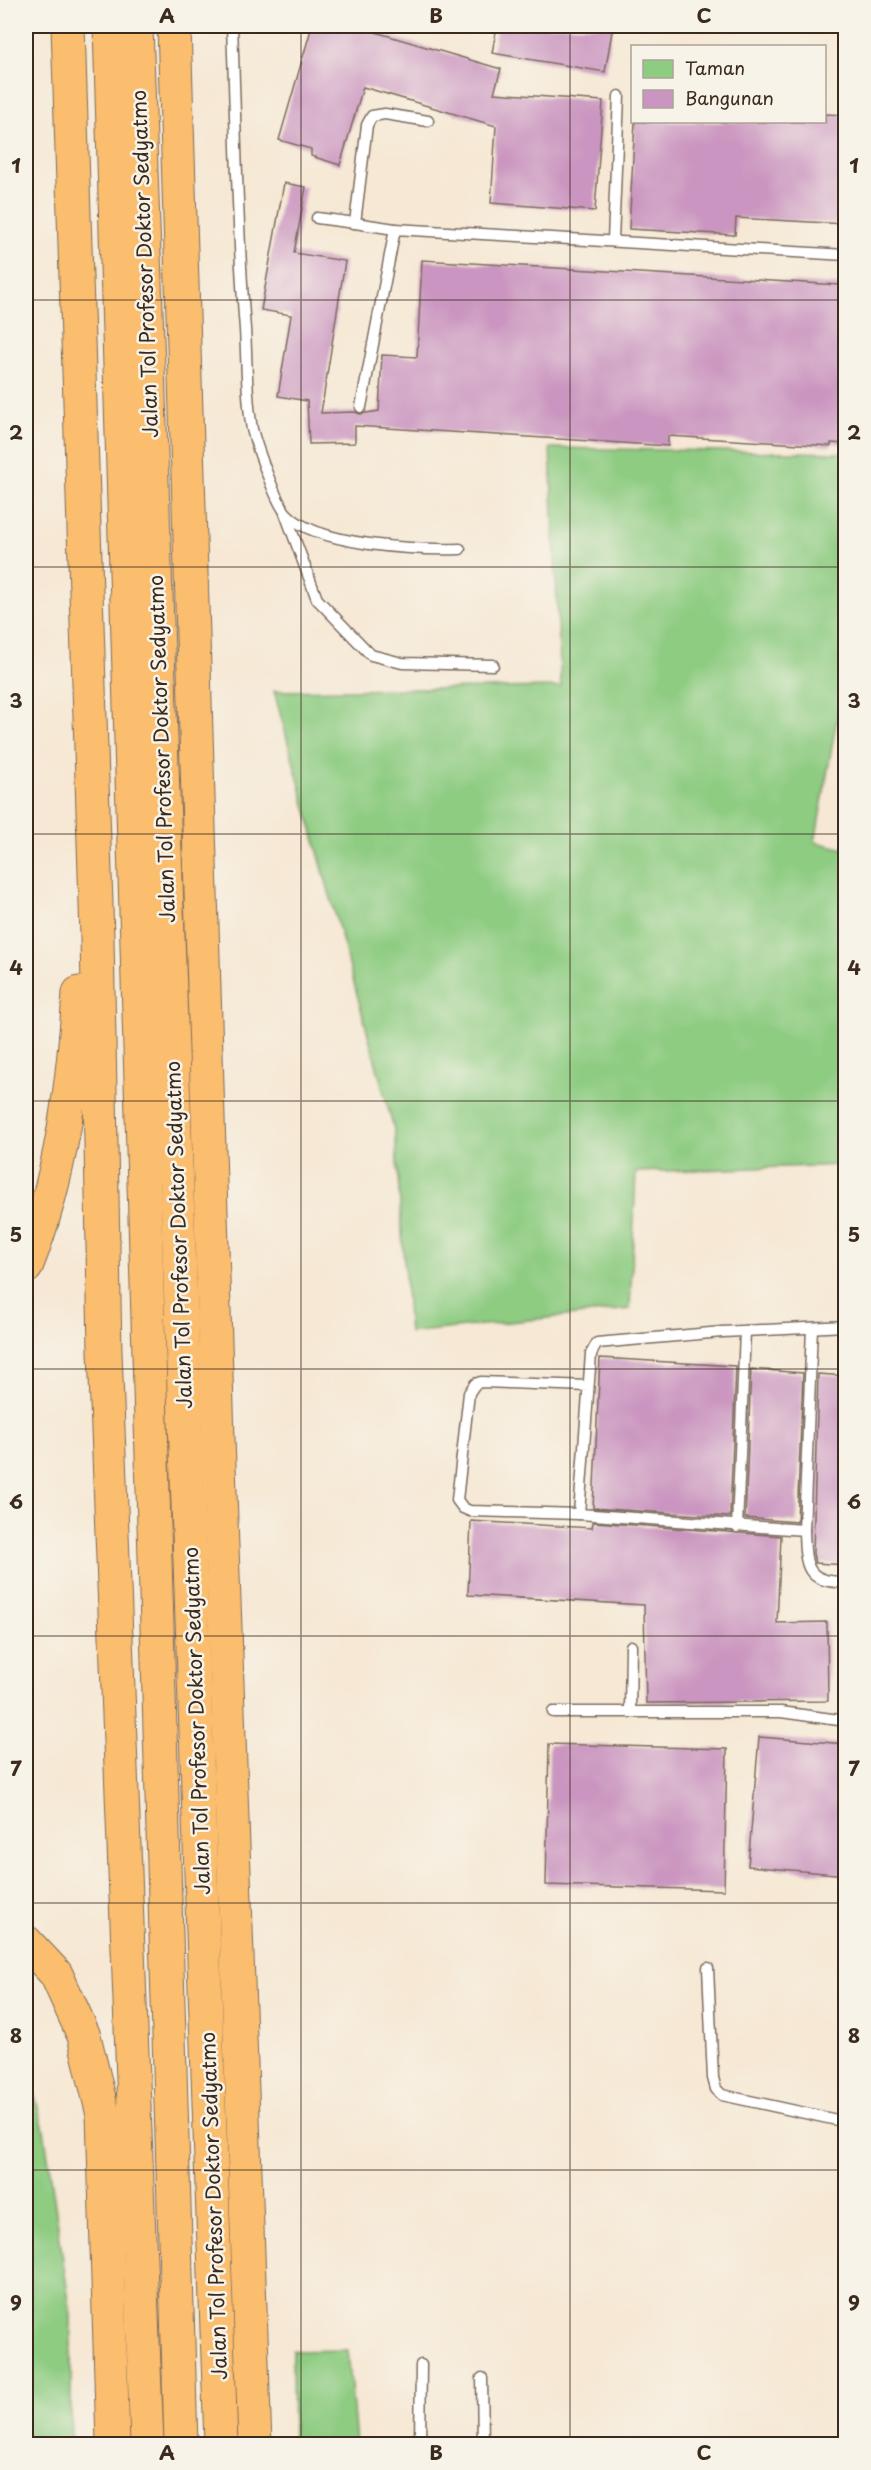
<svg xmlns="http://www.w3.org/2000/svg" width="871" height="2470" font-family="'Playpen Sans',sans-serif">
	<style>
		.green { fill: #8ecc82; stroke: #647b50; stroke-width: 1.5 }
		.building { fill: #ca95c0 }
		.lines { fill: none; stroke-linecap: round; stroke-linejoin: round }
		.lane-casing { stroke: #7c6c5e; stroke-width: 13 }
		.highway-casing { stroke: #7c6c5e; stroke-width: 35 }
		.lane { stroke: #fff; stroke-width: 10 }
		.highway { stroke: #fbbd6e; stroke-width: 33 }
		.grid { fill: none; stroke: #3b2a1e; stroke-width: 1.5; stroke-opacity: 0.55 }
		.labels { text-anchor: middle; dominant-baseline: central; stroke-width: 5; stroke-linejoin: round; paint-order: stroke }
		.street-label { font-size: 20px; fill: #3b2a1e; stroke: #f7f3e8 }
		.neatline { fill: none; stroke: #3b2a1e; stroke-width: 2 }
		.grid-label { font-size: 20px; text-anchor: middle; font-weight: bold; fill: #3b2a1e }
	</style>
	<rect width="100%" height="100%" fill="#f7f3e8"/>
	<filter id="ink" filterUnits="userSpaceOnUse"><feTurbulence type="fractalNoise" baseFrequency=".0167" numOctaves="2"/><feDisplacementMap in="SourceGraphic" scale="12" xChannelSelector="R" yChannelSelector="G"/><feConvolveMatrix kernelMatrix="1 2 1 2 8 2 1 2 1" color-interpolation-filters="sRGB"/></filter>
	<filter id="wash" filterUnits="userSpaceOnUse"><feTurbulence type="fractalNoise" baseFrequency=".008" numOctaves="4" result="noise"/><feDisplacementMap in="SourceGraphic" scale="24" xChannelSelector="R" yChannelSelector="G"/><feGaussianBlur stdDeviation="1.35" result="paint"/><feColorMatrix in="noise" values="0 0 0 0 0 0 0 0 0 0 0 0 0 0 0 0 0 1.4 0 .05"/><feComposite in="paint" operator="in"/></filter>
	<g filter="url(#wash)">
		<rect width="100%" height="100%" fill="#f6e8d4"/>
		<g class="green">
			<polygon points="26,65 31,161 26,162"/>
			<polygon points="550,448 845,453 845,673 815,842 845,849 845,1165 636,1172 630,1309 409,1333 395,1133 274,691 561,687"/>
			<polygon points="26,2064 44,2130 71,2315 71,2444 26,2444"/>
			<polygon points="348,2350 356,2444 293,2444 292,2351"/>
		</g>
		<g id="blocks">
			<g class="building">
				<polygon points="312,26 355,26 501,69 494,93 603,101 595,211 491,203 496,126 363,87 340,165 311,156 311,149 279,140"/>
				<polygon points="497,26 613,26 605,72 492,53"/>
				<polygon points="825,114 844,115 840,193 846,193 846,224 736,218 735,235 629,229 635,122 825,122"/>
				<polygon points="284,183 306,187 294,253 345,261 321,413 355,412 360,414 379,411 382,355 417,357 422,260 840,285 838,312 846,313 846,444 831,443 831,446 668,436 668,446 355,426 355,443 309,444 307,401 278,396 291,315 261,310"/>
				<polygon points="600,1358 736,1366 730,1517 593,1508"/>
				<polygon points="751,1369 803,1373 797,1522 745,1518"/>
				<polygon points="818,1374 846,1376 846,1565 815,1563 813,1553"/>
				<polygon points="471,1521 592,1528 593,1522 781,1536 777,1623 827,1622 828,1701 646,1703 644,1605 468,1595"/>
				<polygon points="759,1737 846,1744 846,1875 748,1866"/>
				<polygon points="549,1744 727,1749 724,1890 546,1885"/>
			</g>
		</g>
	</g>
	<g filter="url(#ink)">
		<use href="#blocks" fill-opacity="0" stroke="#7c6c5e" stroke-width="1.5"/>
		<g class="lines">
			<g class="lane-casing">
				<g id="lane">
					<path d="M232,26c4,101 5,202 13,303 2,33 1,68 7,100 4,16 24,73 34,84 29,33 131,37 174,36"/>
					<polyline points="317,218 355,223"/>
					<polyline points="395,229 355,223 367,125 372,116 385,114 428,121"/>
					<polyline points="613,240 619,96"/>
					<polyline points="361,407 395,229 846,255"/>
					<polyline points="285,513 317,599 371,655 402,663 493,665"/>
					<polyline points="588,1386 481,1382 475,1384 469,1393 457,1500 463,1508 470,1511 579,1514 591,1354 597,1343 722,1332 846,1326"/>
					<path d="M579,1514l225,16c1,37 2,53 42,52"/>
					<polyline points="737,1527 745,1331"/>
					<polyline points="804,1530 812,1328"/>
					<polyline points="553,1712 781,1712 846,1721"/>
					<polyline points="630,1712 631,1646"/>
					<polyline points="708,1968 713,2078 716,2089 722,2095 846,2122"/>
					<polyline points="482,2378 483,2444"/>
					<polyline points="420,2444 421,2365"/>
				</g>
			</g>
			<g class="highway-casing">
				<g id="highway">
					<polyline points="68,26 97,937 105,1351 147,2444"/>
					<polyline points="110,26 181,2444"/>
					<polyline points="136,26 221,2444"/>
					<polyline points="174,26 218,1438 255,2444"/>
					<path d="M26,1267c35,-88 47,-181 53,-274"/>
					<polyline points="26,1942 56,1974 84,2036 103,2115 113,2444"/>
				</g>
			</g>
			<use href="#lane" class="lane"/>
			<use href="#highway" class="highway"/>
		</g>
	</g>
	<path class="grid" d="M301,26v2418M570,26v2418M26,300h820M26,567h820M26,834h820M26,1101h820M26,1369h820M26,1636h820M26,1903h820M26,2170h820"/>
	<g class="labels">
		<g class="street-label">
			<text transform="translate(144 264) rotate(-92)">Jalan Tol Profesor Doktor Sedyatmo</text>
			<text transform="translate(161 749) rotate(-92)">Jalan Tol Profesor Doktor Sedyatmo</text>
			<text transform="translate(178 1235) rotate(-92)">Jalan Tol Profesor Doktor Sedyatmo</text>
			<text transform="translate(196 1721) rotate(-92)">Jalan Tol Profesor Doktor Sedyatmo</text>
			<text transform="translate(213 2206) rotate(-92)">Jalan Tol Profesor Doktor Sedyatmo</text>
		</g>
	</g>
	<rect width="871" height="2470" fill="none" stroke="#f7f3e8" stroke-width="66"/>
	<rect x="631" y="45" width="195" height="78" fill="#f7f3e8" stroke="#aca397" stroke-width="1.5"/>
	<rect x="643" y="60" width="30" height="18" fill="#8ecc82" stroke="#aca397" stroke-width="1.5"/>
	<text x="685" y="75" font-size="18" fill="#3b2a1e">Taman</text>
	<rect x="643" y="90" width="30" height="18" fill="#ca95c0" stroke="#aca397" stroke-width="1.5"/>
	<text x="685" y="105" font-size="18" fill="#3b2a1e">Bangunan</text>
	<rect x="33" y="33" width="805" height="2404" class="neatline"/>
	<g class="grid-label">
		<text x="167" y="23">A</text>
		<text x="436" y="23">B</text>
		<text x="704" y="23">C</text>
		<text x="16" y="173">1</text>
		<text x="854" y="173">1</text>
		<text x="16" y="440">2</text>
		<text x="854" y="440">2</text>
		<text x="16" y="708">3</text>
		<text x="854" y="708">3</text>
		<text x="16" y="975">4</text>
		<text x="854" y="975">4</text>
		<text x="16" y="1242">5</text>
		<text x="854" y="1242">5</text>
		<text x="16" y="1509">6</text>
		<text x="854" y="1509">6</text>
		<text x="16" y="1776">7</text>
		<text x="854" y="1776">7</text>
		<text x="16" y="2043">8</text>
		<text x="854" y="2043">8</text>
		<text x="16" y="2310">9</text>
		<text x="854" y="2310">9</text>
		<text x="167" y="2460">A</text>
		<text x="436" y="2460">B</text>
		<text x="704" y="2460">C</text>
	</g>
</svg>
